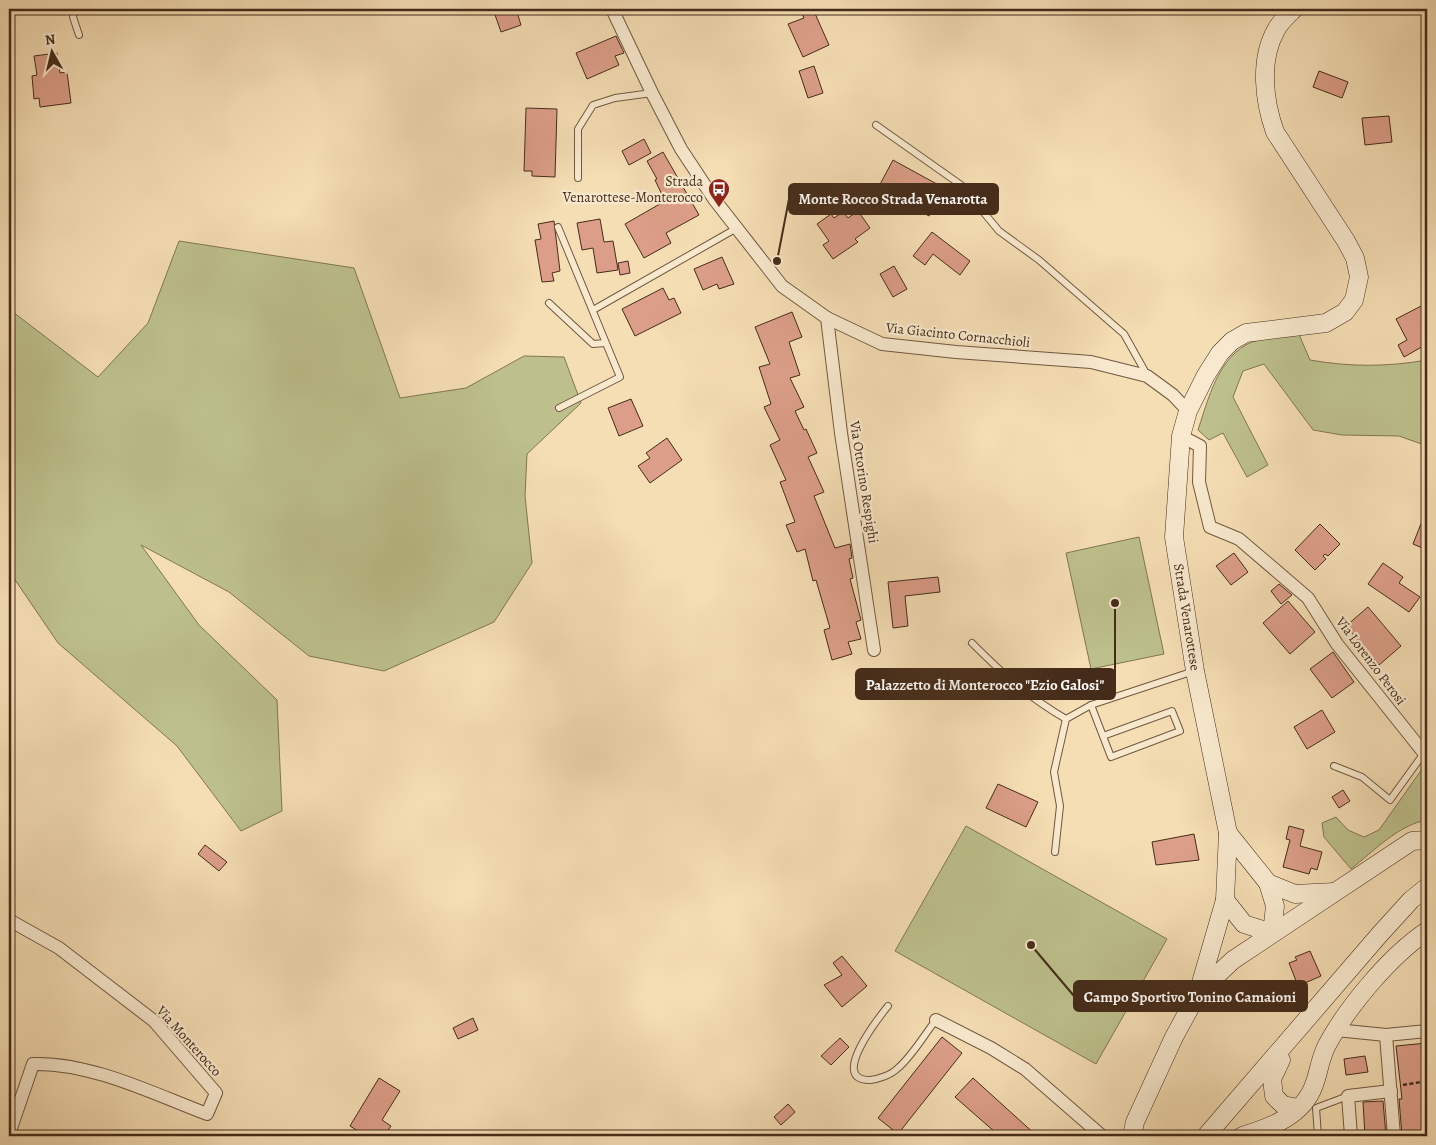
<svg xmlns="http://www.w3.org/2000/svg" width="1436" height="1145" font-family="Alegreya,serif">
	<style>
		.green { fill: #bdc08c; stroke: #817653 }
		.building { fill: #dc9e88; stroke: #452c1a }
		.lines { fill: none; stroke-linecap: round; stroke-linejoin: round }
		.service-casing { stroke: #715840; stroke-width: 8 }
		.minor-casing { stroke: #715840; stroke-width: 14 }
		.secondary-casing { stroke: #452c1a; stroke-width: 19 }
		.path { stroke: #452c1a; stroke-width: 2.5; stroke-dasharray: 4 2.5; stroke-linecap: butt }
		.service { stroke: #f8e9ce; stroke-width: 6 }
		.minor { stroke: #f8e9ce; stroke-width: 12 }
		.secondary { stroke: #f8e9ce; stroke-width: 18 }
		.labels { text-anchor: middle; dominant-baseline: central; stroke-width: 4.5; stroke-linejoin: round; paint-order: stroke }
		.poi-label { font-size: 14px; fill: #452c1a; stroke: #f8e9ce; text-anchor: end }
		.street-label { font-size: 14px; fill: #452c1a; stroke: #f8e9ce }
		.leader { fill: none; stroke: #452c1a; stroke-width: 2 }
		.callout-dot { fill: #452c1a; stroke: #f8e9ce; stroke-width: 2 }
		.callout { fill: #452c1a; stroke: #452c1a; stroke-width: 2 }
		.callout-label { font-size: 15px; text-anchor: middle; font-weight: bold; fill: #fff }
	</style>
	<rect width="100%" height="100%" fill="#f5ddb4"/>
	<filter id="stains"><feTurbulence type="fractalNoise" baseFrequency=".004" numOctaves="4"/><feColorMatrix values="0 0 0 0 .2 0 0 0 0 .09 0 0 0 0 .02 0 0 0 .5 -.17"/></filter>
	<radialGradient id="worn" r=".72"><stop offset=".6" stop-color="#630" stop-opacity="0"/><stop offset="1" stop-color="#630" stop-opacity=".3"/></radialGradient>
	<g class="green">
		<polygon points="179,241 354,268 400,398 466,388 524,356 564,357 581,403 527,454 525,496 532,563 494,622 384,671 309,656 229,592 141,545 199,625 277,700 282,811 241,831 177,746 58,643 9,571 9,460 14,454 9,450 9,309 98,377 148,323"/>
		<path d="M1298,332l12,28c40,7 77,7 117,0v86l-28,-10 -57,-1 -29,-5 -49,-66 -21,7 -10,26 35,68 -21,12 -24,-44 -14,7 -11,-10c10,-30 20,-74 54,-88 14,-5 31,-7 46,-10z"/>
		<polygon points="1139,537 1164,654 1091,669 1066,553"/>
		<path d="M1427,762v58c-29,5 -53,31 -76,49l-27,-32 -2,-14 14,-6 12,13 16,7 15,-7z"/>
		<polygon points="966,826 1167,939 1096,1064 895,951"/>
	</g>
	<g class="building">
		<polygon points="493,9 516,9 521,25 501,32"/>
		<polygon points="800,9 813,9 829,45 803,57 788,24 804,18"/>
		<polygon points="616,36 624,53 615,56 619,65 587,79 576,53"/>
		<polygon points="57,53 60,73 67,72 71,103 40,107 39,98 34,99 32,76 37,75 34,56"/>
		<polygon points="814,66 823,93 808,98 799,71"/>
		<polygon points="1319,71 1348,82 1342,98 1313,87"/>
		<polygon points="526,108 557,109 555,177 532,176 532,171 524,171"/>
		<polygon points="1389,116 1392,142 1365,145 1362,118"/>
		<polygon points="644,139 651,153 629,165 622,151"/>
		<polygon points="663,152 699,215 666,233 671,243 644,258 625,224 665,201 655,180 657,179 647,161"/>
		<polygon points="893,160 944,188 929,216 878,188"/>
		<polygon points="858,211 870,228 855,239 858,242 833,259 823,245 829,241 817,224 831,214 834,218 843,212 848,218"/>
		<polygon points="600,219 604,242 613,241 618,270 597,273 593,248 582,250 577,223"/>
		<polygon points="554,221 560,271 552,273 554,281 542,282 535,240 541,239 538,224"/>
		<polygon points="932,232 970,261 960,275 933,254 925,265 913,256"/>
		<polygon points="722,257 734,284 719,289 717,284 703,290 694,269"/>
		<polygon points="628,261 630,273 620,275 618,263"/>
		<polygon points="894,266 907,289 893,297 880,274"/>
		<polygon points="663,288 669,300 674,298 681,313 635,336 622,309"/>
		<polygon points="1427,303 1427,344 1404,357 1398,345 1407,340 1396,319"/>
		<polygon points="792,312 802,337 789,342 800,375 790,378 804,407 795,411 804,430 806,429 817,453 808,457 824,492 814,496 835,548 850,544 852,558 849,559 853,578 850,579 861,620 856,622 861,639 848,642 852,654 832,660 824,630 830,628 816,580 813,581 805,549 797,552 786,525 795,522 780,482 786,480 770,445 780,440 764,407 771,404 759,367 770,364 755,327"/>
		<polygon points="631,399 643,426 619,436 608,408"/>
		<polygon points="667,438 682,460 650,483 638,466 650,458 646,453"/>
		<polygon points="1426,511 1427,511 1427,550 1413,544"/>
		<polygon points="1320,524 1340,544 1328,556 1325,554 1323,556 1326,559 1315,570 1295,550"/>
		<polygon points="1234,553 1248,572 1231,585 1216,566"/>
		<polygon points="1383,563 1403,577 1399,583 1420,597 1409,612 1368,584"/>
		<polygon points="938,577 940,592 905,596 908,626 893,628 888,582"/>
		<polygon points="1279,584 1292,595 1281,604 1271,591"/>
		<polygon points="1288,601 1315,632 1290,654 1263,623"/>
		<polygon points="1368,607 1401,646 1379,665 1346,626"/>
		<polygon points="1333,652 1354,682 1332,698 1310,669"/>
		<polygon points="1322,710 1335,732 1307,749 1294,727"/>
		<polygon points="998,784 1038,802 1026,827 986,808"/>
		<polygon points="1343,790 1350,801 1339,808 1332,797"/>
		<polygon points="1289,826 1304,830 1300,846 1322,852 1317,870 1311,868 1309,874 1283,867 1290,840 1286,839"/>
		<polygon points="1194,834 1199,860 1156,865 1152,842"/>
		<polygon points="205,845 227,862 219,871 198,854"/>
		<polygon points="1310,951 1321,976 1298,986 1289,963 1297,960 1295,957"/>
		<polygon points="842,956 867,986 842,1007 824,985 842,975 833,963"/>
		<polygon points="473,1018 478,1030 458,1039 453,1028"/>
		<polygon points="942,1037 962,1053 898,1134 878,1118"/>
		<polygon points="840,1038 849,1047 831,1065 821,1056"/>
		<polygon points="1427,1043 1427,1136 1402,1136 1399,1099 1402,1099 1396,1046"/>
		<polygon points="1365,1056 1368,1072 1346,1075 1344,1059"/>
		<polygon points="379,1078 400,1091 382,1120 391,1126 384,1136 366,1136 350,1126"/>
		<polygon points="973,1078 1037,1136 1000,1136 988,1126 955,1097"/>
		<polygon points="1383,1101 1386,1136 1365,1136 1363,1102"/>
		<polygon points="788,1104 795,1112 781,1125 774,1117"/>
	</g>
	<g class="lines">
		<g class="service-casing">
			<g id="service">
				<polyline points="74,9 73,17 79,35"/>
				<polyline points="876,125 961,185 999,231 1039,260 1124,334 1147,375"/>
				<polyline points="578,178 578,129 593,105 615,98 652,93"/>
				<polyline points="558,227 620,377 559,408"/>
				<polyline points="549,303 593,344 605,343"/>
				<polyline points="593,310 737,228"/>
				<path d="M972,643c31,31 56,54 94,76"/>
				<polyline points="1091,705 1111,757 1180,731 1172,711 1103,736"/>
				<polyline points="1334,766 1362,777 1390,800 1424,753"/>
				<polyline points="1055,852 1060,806 1054,772 1066,719 1091,705 1194,671"/>
				<path d="M888,1006c-8,10 -60,75 -18,74 9,-1 21,-5 28,-12 15,-13 26,-33 38,-48"/>
				<polyline points="1318,1136 1316,1108 1348,1096"/>
			</g>
		</g>
		<g class="minor-casing">
			<g id="minor">
				<polyline points="612,9 652,93 681,149 714,199 782,286 827,318 882,344 956,352 1091,362 1147,376 1173,395 1188,411"/>
				<polyline points="827,318 841,433 874,650"/>
				<polyline points="1181,436 1200,446 1199,482 1210,527 1239,539 1308,598 1337,644 1424,753"/>
				<path d="M9,920l50,28 95,73 62,72 -9,21c-53,-20 -117,-52 -174,-50l-24,70"/>
				<polyline points="936,1020 991,1048 1025,1069 1102,1136"/>
				<polyline points="1336,1030 1386,1035 1427,1031"/>
				<polyline points="1386,1035 1394,1136"/>
				<polyline points="1351,1136 1348,1096 1391,1091"/>
			</g>
		</g>
		<g class="secondary-casing">
			<g id="secondary">
				<polyline points="1228,833 1268,883 1275,906 1272,933"/>
				<polyline points="1268,883 1295,894 1334,892"/>
				<path d="M1272,933l-28,-9 -19,-24 3,-67 -33,-162 -21,-134 7,-101 7,-25 18,-36 14,-22 12,-12 14,-8 80,-10 19,-11 9,-12 5,-23 -4,-19 -9,-17 -71,-109c-11,-31 -16,-72 1,-102 4,-8 12,-15 18,-21"/>
				<polyline points="1198,993 1233,960 1412,841 1427,840"/>
				<polyline points="1281,1060 1272,1079 1274,1096 1283,1105 1298,1108"/>
				<polyline points="1132,1136 1135,1122 1174,1037 1198,993 1225,900"/>
				<polyline points="1206,1136 1380,934 1411,900 1427,887"/>
				<path d="M1242,1136c29,-9 61,-20 72,-51 5,-13 6,-27 13,-40 21,-39 64,-90 100,-114"/>
			</g>
		</g>
		<polyline class="path" points="1403,1085 1427,1081"/>
		<use href="#service" class="service"/>
		<use href="#minor" class="minor"/>
		<use href="#secondary" class="secondary"/>
	</g>
	<defs>
		<g id="bus-pin" transform="scale(1.125)"><path d="M0 17L-7.5 6A9.5 9.5 0 1 1 7.5 6Z" fill="#8f2418" stroke="#f8e9ce"/><path d="M-5-6H5V4H4V6H2V4H-2V6H-4V4H-5ZM-3.5-4V0h7V-4ZM-3.5 1.2v1.5H-2V1.2ZM2 1.2v1.5H3.5V1.2Z" fill="#fff"/></g>
	</defs>
	<g fill-rule="evenodd">
		<use href="#bus-pin" x="719" y="189"/>
	</g>
	<g class="labels">
		<g class="poi-label">
			<text x="703" y="181">Strada<tspan x="703" dy="16">Venarottese-Monterocco</tspan></text>
		</g>
		<g class="street-label">
			<text transform="translate(958 335) rotate(6)">Via Giacinto Cornacchioli</text>
			<text transform="translate(864 482) rotate(81)">Via Ottorino Respighi</text>
			<text transform="translate(1187 617) rotate(81)">Strada Venarottese</text>
			<text transform="translate(1371 661) rotate(53)">Via Lorenzo Perosi</text>
			<text transform="translate(189 1041) rotate(48)">Via Monterocco</text>
		</g>
	</g>
	<path class="leader" d="M777 261L789 199M1115 603L1115 684M1031 945L1074 996"/>
	<g class="callout-dot">
		<circle cx="777" cy="261" r="5"/>
		<circle cx="1115" cy="603" r="5"/>
		<circle cx="1031" cy="945" r="5"/>
	</g>
	<g class="callout">
		<rect x="789" y="184" width="209" height="30" rx="5"/>
		<rect x="856" y="669" width="259" height="30" rx="5"/>
		<rect x="1074" y="981" width="233" height="30" rx="5"/>
	</g>
	<g class="callout-label">
		<text x="893" y="204">Monte Rocco Strada Venarotta</text>
		<text x="985" y="690">Palazzetto di Monterocco "Ezio Galosi"</text>
		<text x="1190" y="1002">Campo Sportivo Tonino Camaioni</text>
	</g>
	<rect width="1436" height="1145" fill="none" stroke="#f5ddb4" stroke-width="30"/>
	<rect x="10" y="10" width="1416" height="1125" fill="none" stroke="#452c1a" stroke-width="2.5"/>
	<rect x="15" y="15" width="1406" height="1115" fill="none" stroke="#452c1a"/>
	<g transform="translate(52 52) rotate(352)" stroke="#f8e9ce" stroke-width="4" paint-order="stroke">
	<path d="M0-4L9 19L0 12L-9 19Z" fill="#452c1a"/>
	<text y="-8" font-size="14" font-weight="bold" text-anchor="middle" fill="#452c1a">N</text>
	</g>
	<rect width="100%" height="100%" filter="url(#stains)"/>
	<rect width="100%" height="100%" fill="url(#worn)"/>
</svg>
